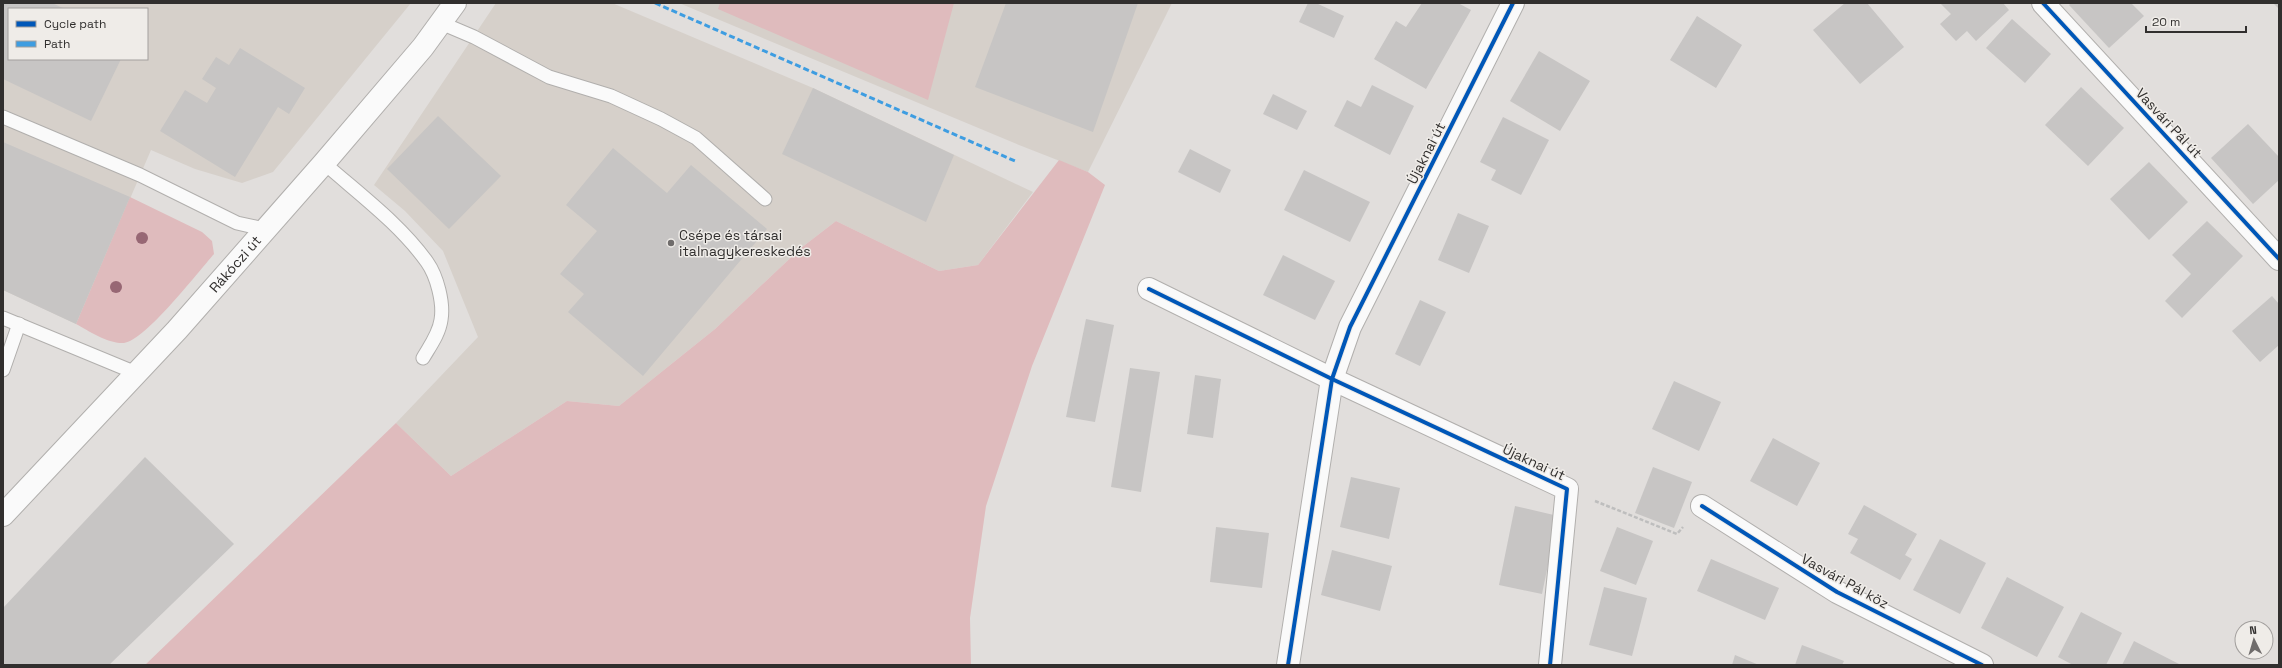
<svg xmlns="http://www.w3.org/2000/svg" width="2282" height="668" font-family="'Space Grotesk',sans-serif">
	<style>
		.built { fill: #d6d0ca; fill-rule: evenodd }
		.green { fill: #dfbbbd }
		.building { fill: #c7c5c4 }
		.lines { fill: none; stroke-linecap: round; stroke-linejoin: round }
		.lane-casing { stroke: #b1afad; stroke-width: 15 }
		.street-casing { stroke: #b1afad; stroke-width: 24 }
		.secondary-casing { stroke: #b1afad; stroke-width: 24 }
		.path { stroke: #bebebe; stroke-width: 2.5; stroke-dasharray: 4 2; stroke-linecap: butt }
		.lane { stroke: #fafafa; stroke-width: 13 }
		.street { stroke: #fafafa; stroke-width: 22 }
		.secondary { stroke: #fafafa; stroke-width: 22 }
		.quiet { stroke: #3e9de1; stroke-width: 3; stroke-dasharray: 6 3; stroke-linecap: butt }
		.cycleway-casing { stroke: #efece8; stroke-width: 6 }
		.cycleway { stroke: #0057b8; stroke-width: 4 }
		.tree { fill: #976774 }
		.poi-dot { fill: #6f6c6b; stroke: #efece8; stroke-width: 1.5 }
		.labels { text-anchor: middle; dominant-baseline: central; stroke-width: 3; stroke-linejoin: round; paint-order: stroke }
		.street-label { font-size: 14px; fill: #312f2e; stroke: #efece8 }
		.poi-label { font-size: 14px; fill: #312f2e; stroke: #efece8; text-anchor: start }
	</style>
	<rect width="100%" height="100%" fill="#e1dedc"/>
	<g class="built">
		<path d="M3,3h408l-138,169 -31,11 -47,-14 -44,-19 -75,174 -73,-34zM9,9h138v50h-138z"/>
		<polygon points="496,3 612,3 813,88 1033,192 978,265 939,271 836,221 801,248 715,329 619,406 567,401 451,476 396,423 478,337 443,251 405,211 374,185"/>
		<polygon points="679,3 1172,3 1088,172 1019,145"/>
	</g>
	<g class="green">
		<polygon points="720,3 954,3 928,100 718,9"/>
		<polygon points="1059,160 1088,172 1105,185 1032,366 986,506 970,618 971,665 145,665 396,423 451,476 567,401 619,406 715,329 801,248 836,221 939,271 978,265"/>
		<path d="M130,197l72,35 10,9 2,13c-16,18 -69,87 -90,89 -16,1 -35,-12 -48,-19z"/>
	</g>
	<g class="building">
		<polygon points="3,3 52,3 65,9 9,9 9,59 121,59 91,121 3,79"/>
		<polygon points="1006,3 1138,3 1093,132 975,87"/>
		<polygon points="1308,3 1316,3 1344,16 1334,38 1299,22"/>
		<polygon points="1422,3 1458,3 1471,10 1426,89 1374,59 1396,21 1406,27"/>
		<polygon points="1845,3 1867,3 1904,47 1860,84 1813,30"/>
		<polygon points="1940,3 2003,3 2009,10 1976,41 1967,31 1956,41 1940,24 1951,14"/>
		<polygon points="2071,3 2131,3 2144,16 2109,48 2069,5"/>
		<polygon points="2273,3 2279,3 2279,9"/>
		<polygon points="1697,16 1742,45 1716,88 1670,60"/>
		<polygon points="2012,19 2051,54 2025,83 1986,48"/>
		<polygon points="240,48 305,88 289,114 278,107 235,177 160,131 185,90 207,103 216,88 202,79 216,57 229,65"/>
		<polygon points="1539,51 1590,81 1560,131 1510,101"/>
		<polygon points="1372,85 1414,106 1390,155 1334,126 1347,100 1361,107"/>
		<polygon points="2081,87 2124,128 2088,166 2045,125"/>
		<polygon points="813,88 954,155 926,222 782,154"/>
		<polygon points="1273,94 1307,111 1297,130 1263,114"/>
		<polygon points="438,116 501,176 449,229 387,169"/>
		<polygon points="1503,117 1549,140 1521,195 1491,180 1496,170 1480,162"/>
		<polygon points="2248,124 2279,157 2279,180 2253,204 2211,158"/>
		<polygon points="3,142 130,197 76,324 3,290"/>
		<polygon points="613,148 667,193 691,165 767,229 643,376 568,312 584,294 560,274 597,231 566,205"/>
		<polygon points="1190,149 1231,170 1220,193 1178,172"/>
		<polygon points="2149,162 2188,202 2149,240 2110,199"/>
		<polygon points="1304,170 1370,202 1350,242 1284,210"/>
		<polygon points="1458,213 1489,226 1469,273 1438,260"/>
		<polygon points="2207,221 2243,256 2182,318 2165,301 2191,274 2172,255"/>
		<polygon points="1283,255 1335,281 1315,320 1263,295"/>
		<polygon points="2272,296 2279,304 2279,345 2260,362 2232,331"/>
		<polygon points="1420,300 1446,312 1420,366 1395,354"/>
		<polygon points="1086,319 1114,325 1095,422 1066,417"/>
		<polygon points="1130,368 1160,372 1141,492 1111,487"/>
		<polygon points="1195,375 1221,379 1213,438 1187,434"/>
		<polygon points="1674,381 1721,402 1699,451 1652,429"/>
		<polygon points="1773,438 1820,463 1797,506 1750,481"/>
		<polygon points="145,457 234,544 109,665 3,665 3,608"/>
		<polygon points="1653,467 1692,482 1674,528 1635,513"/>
		<polygon points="1351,477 1400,488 1389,539 1340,527"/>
		<polygon points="1864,505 1917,534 1905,555 1912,559 1900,580 1850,553 1858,539 1848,534"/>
		<polygon points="1515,506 1558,516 1542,594 1499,585"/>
		<polygon points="1216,527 1269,533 1262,588 1210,582"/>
		<polygon points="1617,527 1653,541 1636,585 1600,571"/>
		<polygon points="1940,539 1986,563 1960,614 1913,590"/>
		<polygon points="1332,550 1392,566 1380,611 1321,595"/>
		<polygon points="1711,559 1779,588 1765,620 1697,591"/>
		<polygon points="2007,577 2064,607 2037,657 1981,628"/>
		<polygon points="1604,587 1647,598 1632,656 1589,645"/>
		<polygon points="2081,612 2122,633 2106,665 2073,665 2058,657"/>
		<polygon points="2134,641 2181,665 2122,665"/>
		<polygon points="1802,645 1844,661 1842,665 1795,665"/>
		<polygon points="1735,655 1759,665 1732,665"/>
	</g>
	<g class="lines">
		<g class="lane-casing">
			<g id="lane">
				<polyline points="441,23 474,37 549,77 611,96 661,119 696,138 765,199"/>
				<polyline points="3,117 140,175 237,223 264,229"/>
				<path d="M324,163c35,31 76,61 103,99 10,14 17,41 14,58 -2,14 -11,26 -18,38"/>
				<polyline points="3,318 136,373"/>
				<polyline points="3,370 19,324"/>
			</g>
		</g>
		<g class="street-casing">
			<g id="street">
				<polyline points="2043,3 2279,259"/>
				<polyline points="1149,289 1332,379 1567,489 1550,665"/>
				<polyline points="1702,506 1837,592 1982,665"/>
				<polyline points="1288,665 1332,379 1350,327 1513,3"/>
			</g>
		</g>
		<g class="secondary-casing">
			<g id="secondary">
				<path id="s1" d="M3,515l174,-185 147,-167 99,-116 32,-44"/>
			</g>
		</g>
		<polyline class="path" points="1595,501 1677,534 1683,527"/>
		<use href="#lane" class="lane"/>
		<use href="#street" class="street"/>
		<use href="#secondary" class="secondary"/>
		<polyline class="quiet" points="655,3 1015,161"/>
		<g class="cycleway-casing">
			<g id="cycleway">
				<polyline points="2043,3 2279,259"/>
				<polyline points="1149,289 1332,379 1567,489 1550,665"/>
				<polyline points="1702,506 1837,592 1982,665"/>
				<polyline points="1288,665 1332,379 1350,327 1513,3"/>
			</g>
		</g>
		<use href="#cycleway" class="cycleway"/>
	</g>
	<g class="tree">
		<circle cx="142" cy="238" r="6"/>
		<circle cx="116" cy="287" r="6"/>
	</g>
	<circle class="poi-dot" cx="671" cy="243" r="4"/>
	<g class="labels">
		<g class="street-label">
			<text transform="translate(2169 123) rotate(47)">Vasvári Pál út</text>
			<text transform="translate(1426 153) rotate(-63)">Újaknai út</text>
			<text stroke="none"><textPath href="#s1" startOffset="342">Rákóczi út</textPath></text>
			<text transform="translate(1534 462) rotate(25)">Újaknai út</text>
			<text transform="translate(1845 581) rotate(29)">Vasvári Pál köz</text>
		</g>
		<g class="poi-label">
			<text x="679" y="235">Csépe és társai<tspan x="679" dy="16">italnagykereskedés</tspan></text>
		</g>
	</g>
	<rect width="2282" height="668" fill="none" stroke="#312f2e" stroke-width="8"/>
	<rect x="8" y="8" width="140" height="52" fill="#efece8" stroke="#a3a09e"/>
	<rect x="16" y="21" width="20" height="6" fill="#0057b8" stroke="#a3a09e"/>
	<text x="44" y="28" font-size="12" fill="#312f2e">Cycle path</text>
	<rect x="16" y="41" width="20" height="6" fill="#3e9de1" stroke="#a3a09e"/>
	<text x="44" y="48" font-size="12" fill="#312f2e">Path</text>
	<g transform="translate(2254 640) rotate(355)"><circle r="19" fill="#efece8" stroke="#a3a09e"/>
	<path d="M0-3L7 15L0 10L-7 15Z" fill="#6f6c6b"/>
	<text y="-6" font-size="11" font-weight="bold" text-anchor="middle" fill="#312f2e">N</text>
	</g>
	<path d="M2146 26v6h100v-6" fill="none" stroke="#312f2e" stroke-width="2"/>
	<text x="2152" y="26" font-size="12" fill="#312f2e" stroke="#efece8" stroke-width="3" paint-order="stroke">20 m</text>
</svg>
